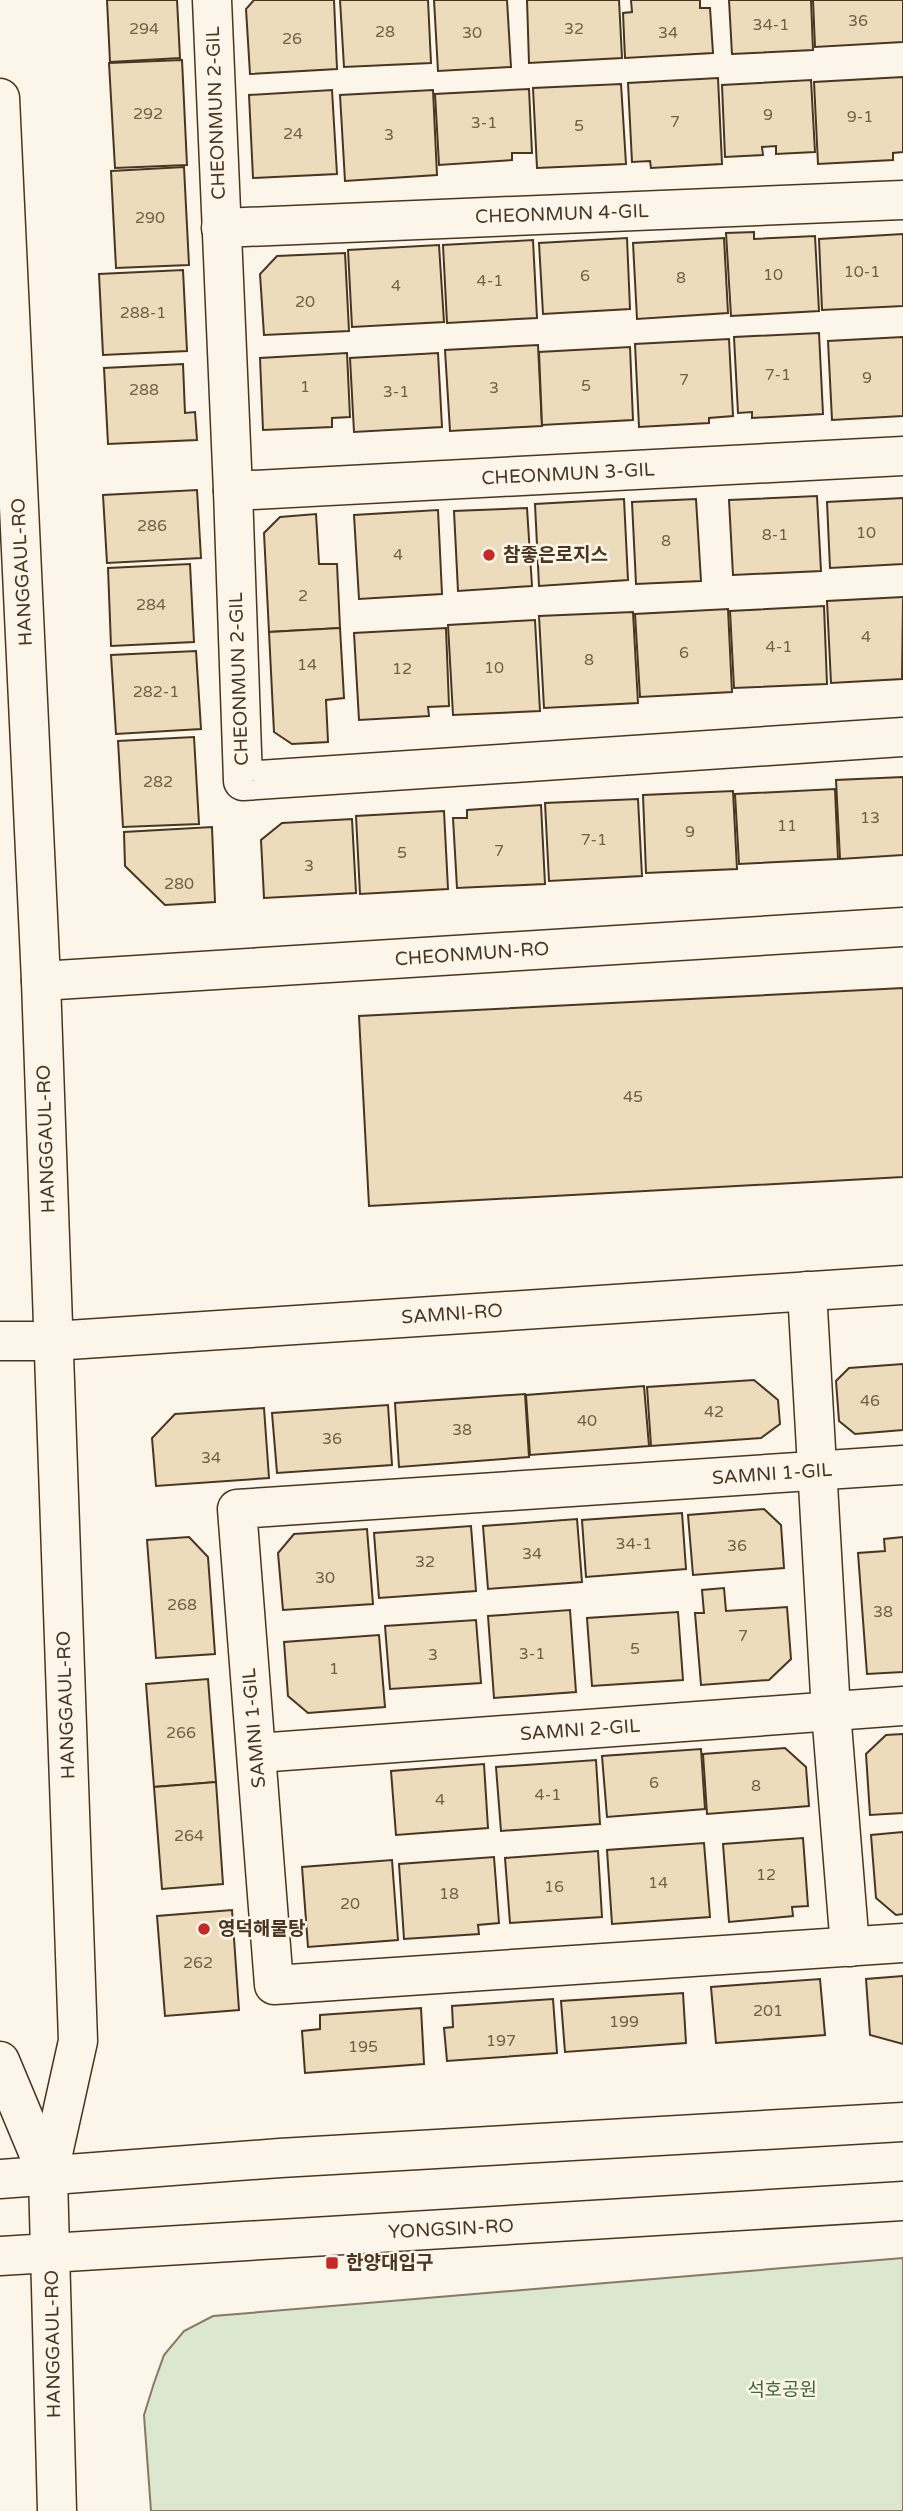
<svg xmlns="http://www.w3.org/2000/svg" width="903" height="2511" font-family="'Varela Round','Noto Sans KR',sans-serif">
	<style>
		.green { fill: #dce7d0; stroke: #887966; stroke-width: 2 }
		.building { fill: #ecdcbc; stroke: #4a3520; stroke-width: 2 }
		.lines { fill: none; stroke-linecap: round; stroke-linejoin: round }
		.minor-casing { stroke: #4a3520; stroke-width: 41 }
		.major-casing { stroke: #4a3520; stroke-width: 41 }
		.minor { stroke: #fbf6e9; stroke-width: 38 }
		.major { stroke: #fbf6e9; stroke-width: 38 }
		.poi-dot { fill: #c62828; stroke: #fbf6e9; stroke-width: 2.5 }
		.labels { text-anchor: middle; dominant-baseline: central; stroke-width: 5; stroke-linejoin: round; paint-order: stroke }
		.number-label { font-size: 16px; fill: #725f47 }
		.street-label { font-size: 19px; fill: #4a3520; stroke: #fbf6e9 }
		.poi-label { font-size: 19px; font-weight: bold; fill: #4a3520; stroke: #fbf6e9; text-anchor: start }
		.park-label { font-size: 19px; fill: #436837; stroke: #fbf6e9 }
	</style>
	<rect width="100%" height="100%" fill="#fbf6e9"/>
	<polygon class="green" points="903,2258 903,2511 151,2511 144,2415 154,2383 164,2355 184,2331 213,2316"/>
	<g class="building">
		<polygon points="107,0 177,0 180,58 110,62"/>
		<polygon points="254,0 334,0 337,69 250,74 246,9"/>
		<polygon points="340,0 428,0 431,63 344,67"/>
		<polygon points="434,0 507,0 511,67 438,71"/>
		<polygon points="527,0 619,0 622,58 529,63"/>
		<polygon points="631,0 700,0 700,8 710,8 713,53 625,58 623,13 632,12"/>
		<polygon points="729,0 811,0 813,50 732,54"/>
		<polygon points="813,0 903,0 903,42 815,47"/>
		<polygon points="182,60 187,165 115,168 109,63"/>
		<polygon points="903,77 903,152 893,153 893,160 818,164 814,82"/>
		<polygon points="718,78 722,164 651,168 650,161 632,162 628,83"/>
		<polygon points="811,80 815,152 776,154 776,146 762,147 763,155 725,157 722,85"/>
		<polygon points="621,84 626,164 537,168 533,88"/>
		<polygon points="529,89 532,153 512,153 512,160 439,165 435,94"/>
		<polygon points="332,90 337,174 253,178 249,95"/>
		<polygon points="433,90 437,175 345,181 340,95"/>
		<polygon points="184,167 189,265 116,268 111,171"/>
		<polygon points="754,232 754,239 815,236 819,311 731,316 726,233"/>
		<polygon points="903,234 903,306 822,310 819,239"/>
		<polygon points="627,238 630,309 543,314 539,243"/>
		<polygon points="724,238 728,313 637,319 633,243"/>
		<polygon points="533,240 537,318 447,323 443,245"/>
		<polygon points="439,245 444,322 352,327 348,250"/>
		<polygon points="345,253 349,331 264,335 260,274 277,256"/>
		<polygon points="183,270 187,351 103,355 99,274"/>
		<polygon points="819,333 823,414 752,418 752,412 738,413 734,337"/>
		<polygon points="903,337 903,416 832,420 828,341"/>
		<polygon points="729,339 733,416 709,418 709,423 639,427 635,344"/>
		<polygon points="538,345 542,426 450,431 445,350"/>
		<polygon points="630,347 633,420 542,425 539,352"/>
		<polygon points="347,353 350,417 332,418 332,427 263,430 260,358"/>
		<polygon points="438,353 442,427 354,432 350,358"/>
		<polygon points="183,364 185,413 195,412 197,440 108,444 104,368"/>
		<polygon points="197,490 201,558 107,563 103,495"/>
		<polygon points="817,496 821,571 733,575 729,500"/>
		<polygon points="903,498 903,564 830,568 827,502"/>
		<polygon points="624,499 628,580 539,586 535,504"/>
		<polygon points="696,499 701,581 636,584 632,502"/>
		<polygon points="527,508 532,586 458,591 454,511"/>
		<polygon points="438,510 442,594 359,599 354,515"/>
		<polygon points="316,514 319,564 337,564 340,628 269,632 264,533 280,517"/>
		<polygon points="190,564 194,642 111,646 108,568"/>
		<polygon points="903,597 902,679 831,683 827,601"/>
		<polygon points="824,606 827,684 734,688 730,611"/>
		<polygon points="728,609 732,692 640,697 635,614"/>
		<polygon points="633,612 638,703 544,708 539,616"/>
		<polygon points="535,620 540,711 453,715 448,625"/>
		<polygon points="340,628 344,698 326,700 328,742 292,744 274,732 269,632"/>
		<polygon points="446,628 449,706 428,707 429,716 359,720 354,633"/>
		<polygon points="196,651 201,729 116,734 111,655"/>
		<polygon points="194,737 199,824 123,827 118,741"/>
		<polygon points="903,777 903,855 840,859 836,780"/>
		<polygon points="835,789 838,859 739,864 735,794"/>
		<polygon points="733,791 737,869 646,873 643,795"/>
		<polygon points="638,799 642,876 549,881 545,803"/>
		<polygon points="541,805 545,884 457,888 453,818 467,818 467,810"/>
		<polygon points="444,811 448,889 360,894 356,816"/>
		<polygon points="352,819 356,893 264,898 261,840 282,823"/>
		<polygon points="212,827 215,902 165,905 125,866 124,832"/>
		<polygon points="903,988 903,1177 369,1206 359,1016"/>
		<polygon points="903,1364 903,1430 855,1434 839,1421 836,1381 849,1368"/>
		<polygon points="754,1380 778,1400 780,1424 761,1438 651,1446 647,1387"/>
		<polygon points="644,1386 649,1446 530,1455 526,1395"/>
		<polygon points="525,1394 529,1457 399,1467 395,1403"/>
		<polygon points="388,1405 392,1465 277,1473 272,1413"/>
		<polygon points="264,1408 269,1478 156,1486 152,1438 175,1414"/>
		<polygon points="764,1509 781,1525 784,1568 693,1575 688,1515"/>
		<polygon points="682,1513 686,1569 586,1577 582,1520"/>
		<polygon points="577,1519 582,1582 488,1589 483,1526"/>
		<polygon points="471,1526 476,1591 379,1598 374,1533"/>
		<polygon points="367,1529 373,1604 283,1610 278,1553 294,1534"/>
		<polygon points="189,1537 208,1557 215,1654 156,1658 147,1540"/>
		<polygon points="903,1537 903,1672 867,1674 858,1553 885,1551 884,1539"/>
		<polygon points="724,1588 726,1611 787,1607 791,1659 769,1680 701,1685 695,1613 704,1613 702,1590"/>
		<polygon points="570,1610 576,1692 494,1698 488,1616"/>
		<polygon points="678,1612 683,1680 592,1686 587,1618"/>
		<polygon points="476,1620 481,1683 390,1689 385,1626"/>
		<polygon points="379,1635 385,1707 308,1713 288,1696 284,1642"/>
		<polygon points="208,1679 216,1782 154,1787 146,1684"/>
		<polygon points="903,1734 903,1813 870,1815 866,1754 886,1735"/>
		<polygon points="785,1748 806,1767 809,1806 707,1814 703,1754"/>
		<polygon points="701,1749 705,1809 607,1817 602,1756"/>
		<polygon points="596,1760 600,1824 501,1831 496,1767"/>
		<polygon points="484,1764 488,1828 396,1835 391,1771"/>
		<polygon points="216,1782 223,1884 162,1889 154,1787"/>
		<polygon points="903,1832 903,1914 896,1915 876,1898 871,1835"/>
		<polygon points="803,1838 808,1906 792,1907 793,1916 729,1922 723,1844"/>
		<polygon points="704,1843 710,1917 612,1924 607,1850"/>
		<polygon points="598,1851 602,1917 510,1923 505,1858"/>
		<polygon points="494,1857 499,1923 478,1925 479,1934 404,1939 399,1864"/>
		<polygon points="392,1860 398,1940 308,1947 302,1867"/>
		<polygon points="232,1910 239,2010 165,2016 157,1916"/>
		<polygon points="903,1976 903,2044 870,2035 866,1979"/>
		<polygon points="820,1979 825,2035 716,2043 711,1987"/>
		<polygon points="683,1993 686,2043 565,2052 561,2001"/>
		<polygon points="553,1999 557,2053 447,2061 444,2028 453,2027 452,2006"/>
		<polygon points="421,2008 424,2064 305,2073 302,2031 320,2029 320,2015"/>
	</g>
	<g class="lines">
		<g class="minor-casing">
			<g id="minor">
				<polyline points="212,0 233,491 243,781 903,737"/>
				<polyline points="221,228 903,200"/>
				<polyline points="233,491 903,456"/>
				<polyline points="41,981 903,927"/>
				<polyline points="807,1291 831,1712 850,1947"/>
				<polyline points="0,1341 53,1341 903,1285"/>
				<polyline points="903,1465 237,1509 274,1985 903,1943"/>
				<polyline points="257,1753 903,1706"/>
			</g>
		</g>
		<g class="major-casing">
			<g id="major">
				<polyline points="0,98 41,981 78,2041 48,2176 57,2511"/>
				<polyline points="0,2061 48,2176"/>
				<polyline points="0,2179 280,2158 903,2122"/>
				<polyline points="0,2256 903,2201"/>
			</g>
		</g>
		<use href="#minor" class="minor"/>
		<use href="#major" class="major"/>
	</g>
	<g class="poi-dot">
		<circle cx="489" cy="555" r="7"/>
		<circle cx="204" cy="1929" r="7"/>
		<rect x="325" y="2256" width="14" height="14" rx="3.5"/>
	</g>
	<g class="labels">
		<g class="number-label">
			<text x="858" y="21">36</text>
			<text x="771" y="25">34-1</text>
			<text x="144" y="29">294</text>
			<text x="574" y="29">32</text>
			<text x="385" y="32">28</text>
			<text x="472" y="33">30</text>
			<text x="668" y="33">34</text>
			<text x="292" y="39">26</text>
			<text x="148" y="114">292</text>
			<text x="768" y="115">9</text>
			<text x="860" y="117">9-1</text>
			<text x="675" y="122">7</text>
			<text x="484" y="123">3-1</text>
			<text x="579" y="126">5</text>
			<text x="293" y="134">24</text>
			<text x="389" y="135">3</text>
			<text x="150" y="218">290</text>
			<text x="862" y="272">10-1</text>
			<text x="773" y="275">10</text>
			<text x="585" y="276">6</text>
			<text x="681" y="278">8</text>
			<text x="490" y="281">4-1</text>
			<text x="396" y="286">4</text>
			<text x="305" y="302">20</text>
			<text x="143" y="313">288-1</text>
			<text x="778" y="375">7-1</text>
			<text x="867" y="378">9</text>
			<text x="684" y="380">7</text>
			<text x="586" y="386">5</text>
			<text x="305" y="387">1</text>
			<text x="494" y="388">3</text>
			<text x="144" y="390">288</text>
			<text x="396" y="392">3-1</text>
			<text x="152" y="526">286</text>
			<text x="866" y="533">10</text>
			<text x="775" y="535">8-1</text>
			<text x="666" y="541">8</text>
			<text x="398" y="555">4</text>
			<text x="303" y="596">2</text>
			<text x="151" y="605">284</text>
			<text x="866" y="637">4</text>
			<text x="779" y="647">4-1</text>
			<text x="684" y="653">6</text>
			<text x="589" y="660">8</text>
			<text x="307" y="665">14</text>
			<text x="494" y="668">10</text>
			<text x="402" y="669">12</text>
			<text x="156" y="692">282-1</text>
			<text x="158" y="782">282</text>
			<text x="870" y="818">13</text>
			<text x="787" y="826">11</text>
			<text x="690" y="832">9</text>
			<text x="594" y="840">7-1</text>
			<text x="499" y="851">7</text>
			<text x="402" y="853">5</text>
			<text x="309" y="866">3</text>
			<text x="179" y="884">280</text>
			<text x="633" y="1097">45</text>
			<text x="870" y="1401">46</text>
			<text x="714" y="1412">42</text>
			<text x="587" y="1421">40</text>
			<text x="462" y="1430">38</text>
			<text x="332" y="1439">36</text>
			<text x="211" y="1458">34</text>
			<text x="634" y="1544">34-1</text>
			<text x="737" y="1546">36</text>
			<text x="532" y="1554">34</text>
			<text x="425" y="1562">32</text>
			<text x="325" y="1578">30</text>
			<text x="182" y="1605">268</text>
			<text x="883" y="1612">38</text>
			<text x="743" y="1636">7</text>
			<text x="635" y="1649">5</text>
			<text x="532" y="1654">3-1</text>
			<text x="433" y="1655">3</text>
			<text x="334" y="1669">1</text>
			<text x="181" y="1733">266</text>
			<text x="654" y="1783">6</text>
			<text x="756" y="1786">8</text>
			<text x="548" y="1795">4-1</text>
			<text x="440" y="1800">4</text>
			<text x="189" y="1836">264</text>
			<text x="766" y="1875">12</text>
			<text x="658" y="1883">14</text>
			<text x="554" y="1887">16</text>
			<text x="449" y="1894">18</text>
			<text x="350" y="1904">20</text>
			<text x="198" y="1963">262</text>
			<text x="768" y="2011">201</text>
			<text x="624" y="2022">199</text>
			<text x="501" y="2041">197</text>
			<text x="363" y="2047">195</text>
		</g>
		<g class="street-label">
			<text transform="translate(216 113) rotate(-92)">CHEONMUN 2-GIL</text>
			<text transform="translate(562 214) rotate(-2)">CHEONMUN 4-GIL</text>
			<text transform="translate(568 474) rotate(-3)">CHEONMUN 3-GIL</text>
			<text transform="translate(22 572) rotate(-93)">HANGGAUL-RO</text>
			<text transform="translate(239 679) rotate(-92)">CHEONMUN 2-GIL</text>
			<text transform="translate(472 954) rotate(-4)">CHEONMUN-RO</text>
			<text transform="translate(46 1139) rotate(-92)">HANGGAUL-RO</text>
			<text transform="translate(452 1314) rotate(-4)">SAMNI-RO</text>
			<text transform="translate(772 1474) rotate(-4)">SAMNI 1-GIL</text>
			<text transform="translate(66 1705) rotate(-92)">HANGGAUL-RO</text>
			<text transform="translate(254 1728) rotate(-95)">SAMNI 1-GIL</text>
			<text transform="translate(580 1730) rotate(-4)">SAMNI 2-GIL</text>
			<text transform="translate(451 2229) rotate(-3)">YONGSIN-RO</text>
			<text transform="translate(53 2344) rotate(-91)">HANGGAUL-RO</text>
		</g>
		<g class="poi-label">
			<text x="503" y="555">참좋은로지스</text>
			<text x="218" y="1929">영덕해물탕</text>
			<text x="346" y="2263">한양대입구</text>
		</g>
		<g class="park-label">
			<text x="782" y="2390">석호공원</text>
		</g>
	</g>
</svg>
